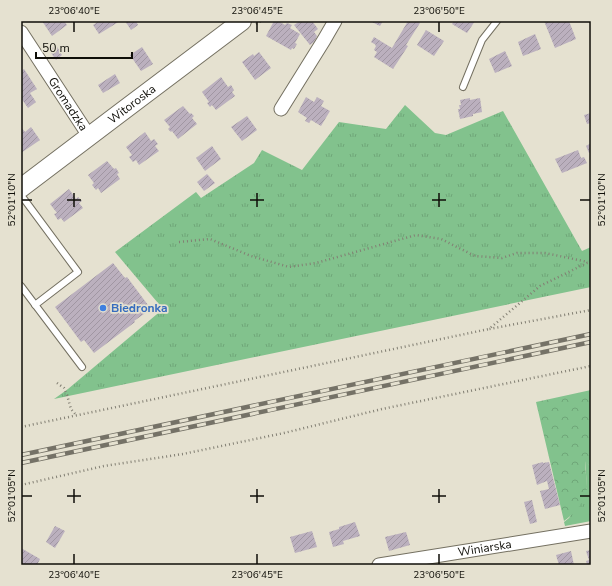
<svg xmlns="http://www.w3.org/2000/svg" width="612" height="586" font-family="'Nunito Sans',sans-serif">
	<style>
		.grass { fill: url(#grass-tufts) }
		.forest { fill: url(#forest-crowns) }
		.building { fill: url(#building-hatch) }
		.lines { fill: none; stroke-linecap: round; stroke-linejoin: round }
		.lane-casing { stroke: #747061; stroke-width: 8 }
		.street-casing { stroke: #747061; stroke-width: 15 }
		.secondary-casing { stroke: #747061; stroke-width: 20 }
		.path { stroke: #827f73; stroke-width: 2.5; stroke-dasharray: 1 3; stroke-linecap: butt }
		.lane { stroke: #fff; stroke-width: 6 }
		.street { stroke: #fff; stroke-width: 13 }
		.secondary { stroke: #fff; stroke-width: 18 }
		.rail-casing { stroke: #757267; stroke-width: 4.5 }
		.rail { stroke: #e5e1d0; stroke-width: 3; stroke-dasharray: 9; stroke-linecap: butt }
		.ticks { fill: none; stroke: #0f0e08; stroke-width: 1.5 }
		.shop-dot { fill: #3f7fe0; stroke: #e5e1d0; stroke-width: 1.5 }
		.labels { text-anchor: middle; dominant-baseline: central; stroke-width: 3.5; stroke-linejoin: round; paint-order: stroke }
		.street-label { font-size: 12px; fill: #0f0e08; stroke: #e5e1d0 }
		.shop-label { font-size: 12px; font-weight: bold; fill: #366cbe; stroke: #e5e1d0; text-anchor: start }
		.neatline { fill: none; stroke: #0f0e08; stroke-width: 1.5 }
		.ticks-label { font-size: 10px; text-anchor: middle; fill: #0f0e08 }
	</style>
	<defs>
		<pattern id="grass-tufts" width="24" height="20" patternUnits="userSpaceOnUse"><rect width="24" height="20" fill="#82c28d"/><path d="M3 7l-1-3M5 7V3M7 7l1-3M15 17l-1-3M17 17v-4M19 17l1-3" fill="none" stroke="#6fa678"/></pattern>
		<pattern id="forest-crowns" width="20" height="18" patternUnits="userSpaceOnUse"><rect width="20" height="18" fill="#82c28d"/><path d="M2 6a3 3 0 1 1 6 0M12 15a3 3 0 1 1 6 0" fill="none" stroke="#6fa678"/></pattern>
		<pattern id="building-hatch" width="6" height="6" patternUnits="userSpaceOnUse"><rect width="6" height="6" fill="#bbb0be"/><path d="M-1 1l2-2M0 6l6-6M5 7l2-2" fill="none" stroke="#a096a2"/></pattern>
	</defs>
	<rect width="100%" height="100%" fill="#e5e1d0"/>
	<g class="grass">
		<polygon points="405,105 435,133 446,135 503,111 582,251 591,247 591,287 54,399 68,389 163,309 115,252 196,192 201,198 254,163 262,150 302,170 339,122 386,129"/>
		<polygon points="585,460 591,467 591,521 565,526 564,522 569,518 587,488"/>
	</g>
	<path class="forest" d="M591,390v77l-6,-6c0,9 2,18 2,26 -1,14 -12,26 -23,34l-28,-119z"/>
	<g class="building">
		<polygon points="42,21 64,21 67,25 52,36"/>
		<polygon points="99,21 120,21 99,34 93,25"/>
		<polygon points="125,21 136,21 138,25 131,30"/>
		<polygon points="274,21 278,21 285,25 287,23 292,25 290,28 300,34 295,43 297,44 294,49 292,48 291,50 266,36"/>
		<polygon points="300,21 312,21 318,29 314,32 317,36 314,42 310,45 294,25"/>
		<polygon points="370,21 383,21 380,26"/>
		<polygon points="408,21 417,21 420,23 406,45 408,46 393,69 374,57 377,52 374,50 376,46 375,46 376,45 371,42 374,37 392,48"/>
		<polygon points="454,21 475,21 467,33 452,24"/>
		<polygon points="544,21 569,21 576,39 555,48"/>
		<polygon points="426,30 444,41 434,56 417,45"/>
		<polygon points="535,34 541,49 523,56 518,42"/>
		<polygon points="56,45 62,55 56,60 49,50"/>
		<polygon points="142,47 153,64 141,71 130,55"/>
		<polygon points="505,51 512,66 495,73 489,59"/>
		<polygon points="259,52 271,68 255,80 242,62 253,54 254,56"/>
		<polygon points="24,69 37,89 30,93 36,102 28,108 21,98 21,71"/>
		<polygon points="115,74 120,83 103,93 98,85"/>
		<polygon points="221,77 228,87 231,85 234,90 232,92 235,96 216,110 212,105 210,107 207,103 209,102 202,92"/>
		<polygon points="306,97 314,102 317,97 324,101 321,106 330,111 321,126 311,120 309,123 305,121 307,118 298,112"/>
		<polygon points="470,98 470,100 480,98 482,112 473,114 473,116 460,119 458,109 460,109 459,105 461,105 460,100"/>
		<polygon points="183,106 190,114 191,113 194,116 192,118 197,124 178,139 172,131 171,132 168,129 170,127 164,120"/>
		<polygon points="591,113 591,123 587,124 584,115"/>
		<polygon points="247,116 257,130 242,141 231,127"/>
		<polygon points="21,127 25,132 31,127 40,140 21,153"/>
		<polygon points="145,132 151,141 154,139 158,144 155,146 159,151 139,165 136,160 133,162 129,157 132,155 126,147"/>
		<polygon points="591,143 591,152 589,153 586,146"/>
		<polygon points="212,146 221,159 205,171 196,158"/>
		<polygon points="578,150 581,158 584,157 587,163 562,173 555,159"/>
		<polygon points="107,161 114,169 116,168 119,173 117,174 120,179 101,193 98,188 96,190 92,185 94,183 88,175"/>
		<polygon points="207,174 215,183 204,191 197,182"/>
		<polygon points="69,189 76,199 78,197 82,201 79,203 83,208 64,222 61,218 58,220 54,214 57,213 50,204"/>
		<polygon points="113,263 125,278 127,277 151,309 134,321 135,322 94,353 84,340 81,342 55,307"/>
		<polygon points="543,462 543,463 549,462 560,505 545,509 540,491 549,489 547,481 537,485 532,465"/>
		<polygon points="532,500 537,522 530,524 524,502"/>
		<polygon points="355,522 360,536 343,541 344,544 333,547 329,532 339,529 339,527"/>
		<polygon points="55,526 65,531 55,548 46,542"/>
		<polygon points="312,531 317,547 295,553 290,537"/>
		<polygon points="406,532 410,545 389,551 385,537"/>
		<polygon points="21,548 40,559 37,565 21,565"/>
		<polygon points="591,550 591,565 587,565 586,561 589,560 586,551"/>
		<polygon points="571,551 574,565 559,565 556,555"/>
	</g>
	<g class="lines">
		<g class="lane-casing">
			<g id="lane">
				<polyline points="463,87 482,40 497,21"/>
				<polyline points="21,195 78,272 35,305"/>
				<polyline points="21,286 82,367"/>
			</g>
		</g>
		<g class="street-casing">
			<g id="street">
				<path id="s1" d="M21,32l68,104"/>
				<polyline points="281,109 324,40 335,21"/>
				<path id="s2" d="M379,565l212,-34"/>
			</g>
		</g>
		<g class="secondary-casing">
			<g id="secondary">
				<path id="s3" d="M21,188l99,-75 122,-92"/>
			</g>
		</g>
		<g class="path">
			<polyline points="256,24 261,21"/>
			<polyline points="179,242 210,239 251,256 289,267 316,263 416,235 441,239 475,256 502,258 517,253 545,253 588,262"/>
			<polyline points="591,261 540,286 489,329 591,310"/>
			<polyline points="57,383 64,388 67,395 71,409 76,415"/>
			<polyline points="21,427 489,329"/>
			<polyline points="21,485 104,466 183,454 284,433 382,409 591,366"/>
		</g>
		<use href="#lane" class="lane"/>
		<use href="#street" class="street"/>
		<use href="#secondary" class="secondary"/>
		<g class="rail-casing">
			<g id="rail">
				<polyline points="21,455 591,334"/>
				<polyline points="21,463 591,342"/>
			</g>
		</g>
		<use href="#rail" class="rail"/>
	</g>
	<path class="ticks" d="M74,22v10M257,22v10M439,22v10M74,193v14M257,193v14M439,193v14M22,200h10M67,200h14M250,200h14M432,200h14M580,200h10M74,489v14M257,489v14M439,489v14M22,496h10M67,496h14M250,496h14M432,496h14M580,496h10M74,554v10M257,554v10M439,554v10"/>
	<circle class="shop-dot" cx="103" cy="308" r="4"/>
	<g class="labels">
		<g class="street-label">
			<text stroke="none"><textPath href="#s1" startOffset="86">Gromadzka</textPath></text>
			<text stroke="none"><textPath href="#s3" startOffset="139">Witoroska</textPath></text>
			<text stroke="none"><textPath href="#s2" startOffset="107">Winiarska</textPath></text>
		</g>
		<g class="shop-label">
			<text x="111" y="308">Biedronka</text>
		</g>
	</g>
	<rect width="612" height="586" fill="none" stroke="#e5e1d0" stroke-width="44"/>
	<path d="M36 52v6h96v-6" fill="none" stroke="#0f0e08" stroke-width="2"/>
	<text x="42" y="52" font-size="12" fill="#0f0e08" stroke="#e5e1d0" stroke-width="3" paint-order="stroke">50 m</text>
	<rect x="22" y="22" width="568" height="542" class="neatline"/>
	<g class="ticks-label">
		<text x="74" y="14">23°06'40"E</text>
		<text x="257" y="14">23°06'45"E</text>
		<text x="439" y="14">23°06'50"E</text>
		<text transform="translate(11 200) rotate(-90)" y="4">52°01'10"N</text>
		<text transform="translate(601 200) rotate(-90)" y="4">52°01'10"N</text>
		<text transform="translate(11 496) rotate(-90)" y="4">52°01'05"N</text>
		<text transform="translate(601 496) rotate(-90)" y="4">52°01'05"N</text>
		<text x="74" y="578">23°06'40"E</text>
		<text x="257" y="578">23°06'45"E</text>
		<text x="439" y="578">23°06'50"E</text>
	</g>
</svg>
